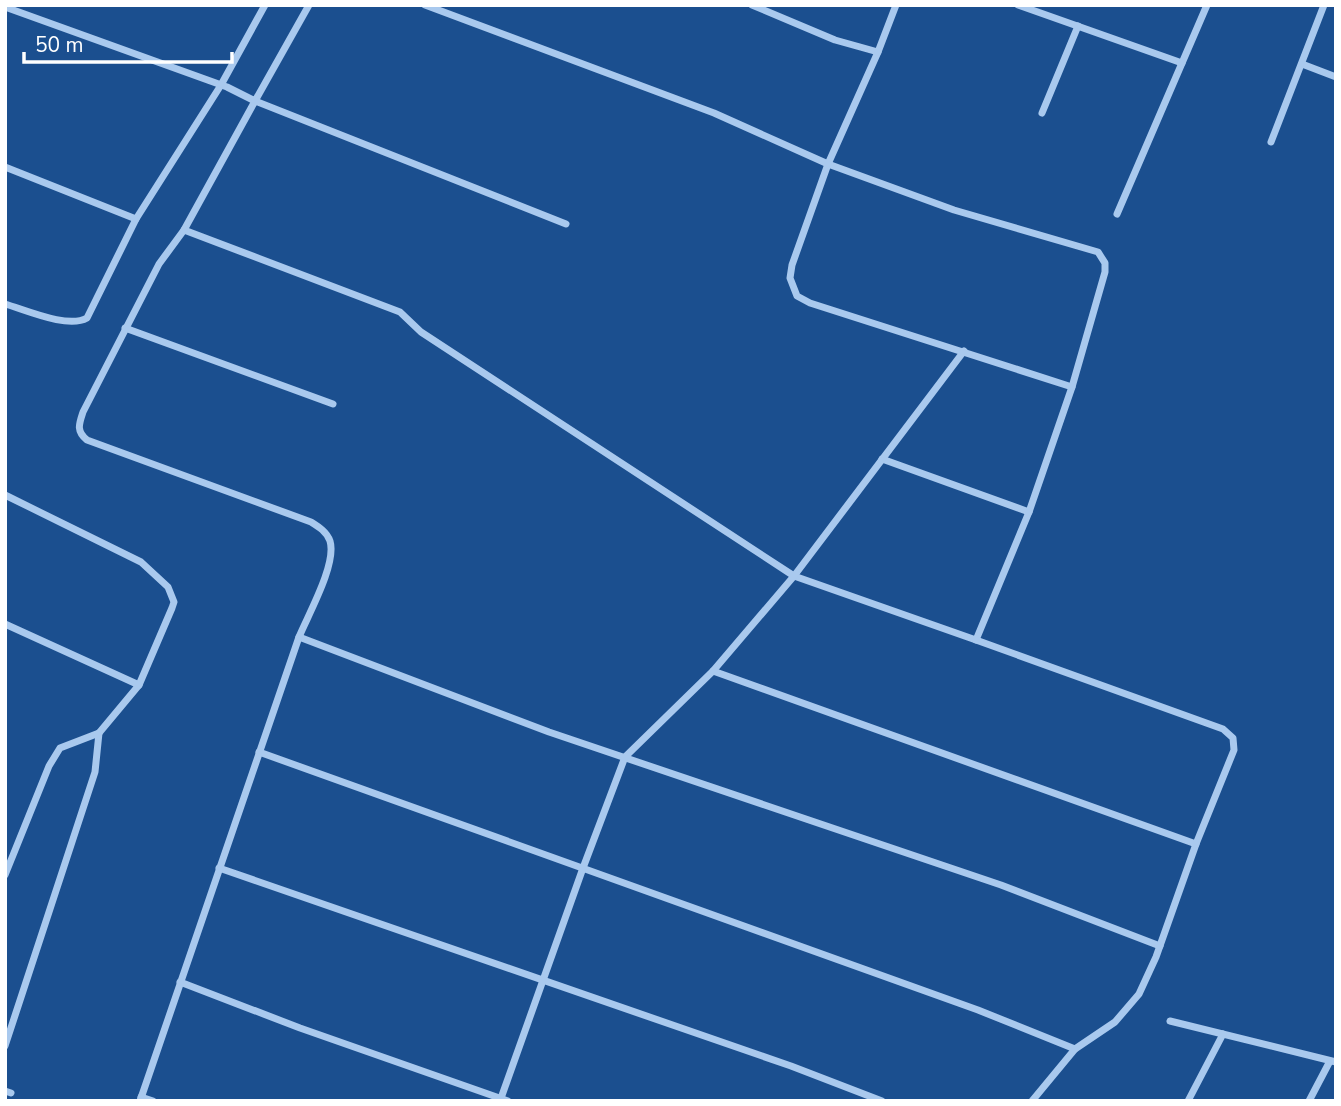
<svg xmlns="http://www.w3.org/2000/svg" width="1341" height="1106" font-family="'Nunito Sans',sans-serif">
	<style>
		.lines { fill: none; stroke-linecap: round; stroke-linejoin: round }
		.minor { stroke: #a9c9ee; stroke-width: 7 }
	</style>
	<rect width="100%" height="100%" fill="#1b4f8f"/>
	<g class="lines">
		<g class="minor">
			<polyline points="425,5 714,113 828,164 954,210 1098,252 1105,263 1105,272 1072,387 1029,512 976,640 1223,729 1233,738 1234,750 1196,844 1156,957 1139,994 1115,1022 1075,1049 1032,1101"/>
			<polyline points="752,5 835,40 878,52 828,164 792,265 790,278 797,296 810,303 1072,387"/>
			<polyline points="1018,5 1182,63"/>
			<polyline points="5,7 227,87 255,101 309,5"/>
			<polyline points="878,52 896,5"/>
			<polyline points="1302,64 1336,77"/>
			<polyline points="1042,113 1078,26"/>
			<polyline points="1271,142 1324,5"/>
			<polyline points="5,167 136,219"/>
			<polyline points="1117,214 1207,5"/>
			<polyline points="184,230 400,312 421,332 794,576 976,640"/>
			<path d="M5,304c21,6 63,25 82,14l49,-99 85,-134 44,-80"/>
			<polyline points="125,328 333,404"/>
			<polyline points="882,459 1029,512"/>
			<polyline points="5,495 141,562 168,587 174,602 172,608 139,685"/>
			<polyline points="5,624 139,685 99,733 95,772 5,1046"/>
			<polyline points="299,637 549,732 1001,885 1160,946"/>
			<polyline points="713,671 1196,844"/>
			<polyline points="259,752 978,1010 1075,1049"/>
			<polyline points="219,868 791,1066 882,1101"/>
			<polyline points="5,875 49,766 60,748 99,733"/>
			<polyline points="180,982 300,1028 508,1101"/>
			<polyline points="1170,1021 1336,1062"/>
			<polyline points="5,1091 11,1093"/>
			<polyline points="141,1097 153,1101"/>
			<path d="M140,1101l159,-464c9,-22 38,-73 31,-96 -3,-9 -11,-14 -19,-19l-224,-82c-11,-9 -8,-16 -4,-28l76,-148 25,-34 71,-129 311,123"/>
			<polyline points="500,1101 583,868 625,757 713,671 794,576 964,351"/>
			<polyline points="1188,1101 1223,1034"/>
			<polyline points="1309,1101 1330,1061"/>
		</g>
	</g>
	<rect width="1341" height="1106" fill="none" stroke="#ffffff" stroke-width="14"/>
	<path d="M24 52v10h208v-10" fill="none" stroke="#ffffff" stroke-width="3.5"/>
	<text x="35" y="52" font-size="21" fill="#ffffff" stroke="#1b4f8f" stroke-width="5" paint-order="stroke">50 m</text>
</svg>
